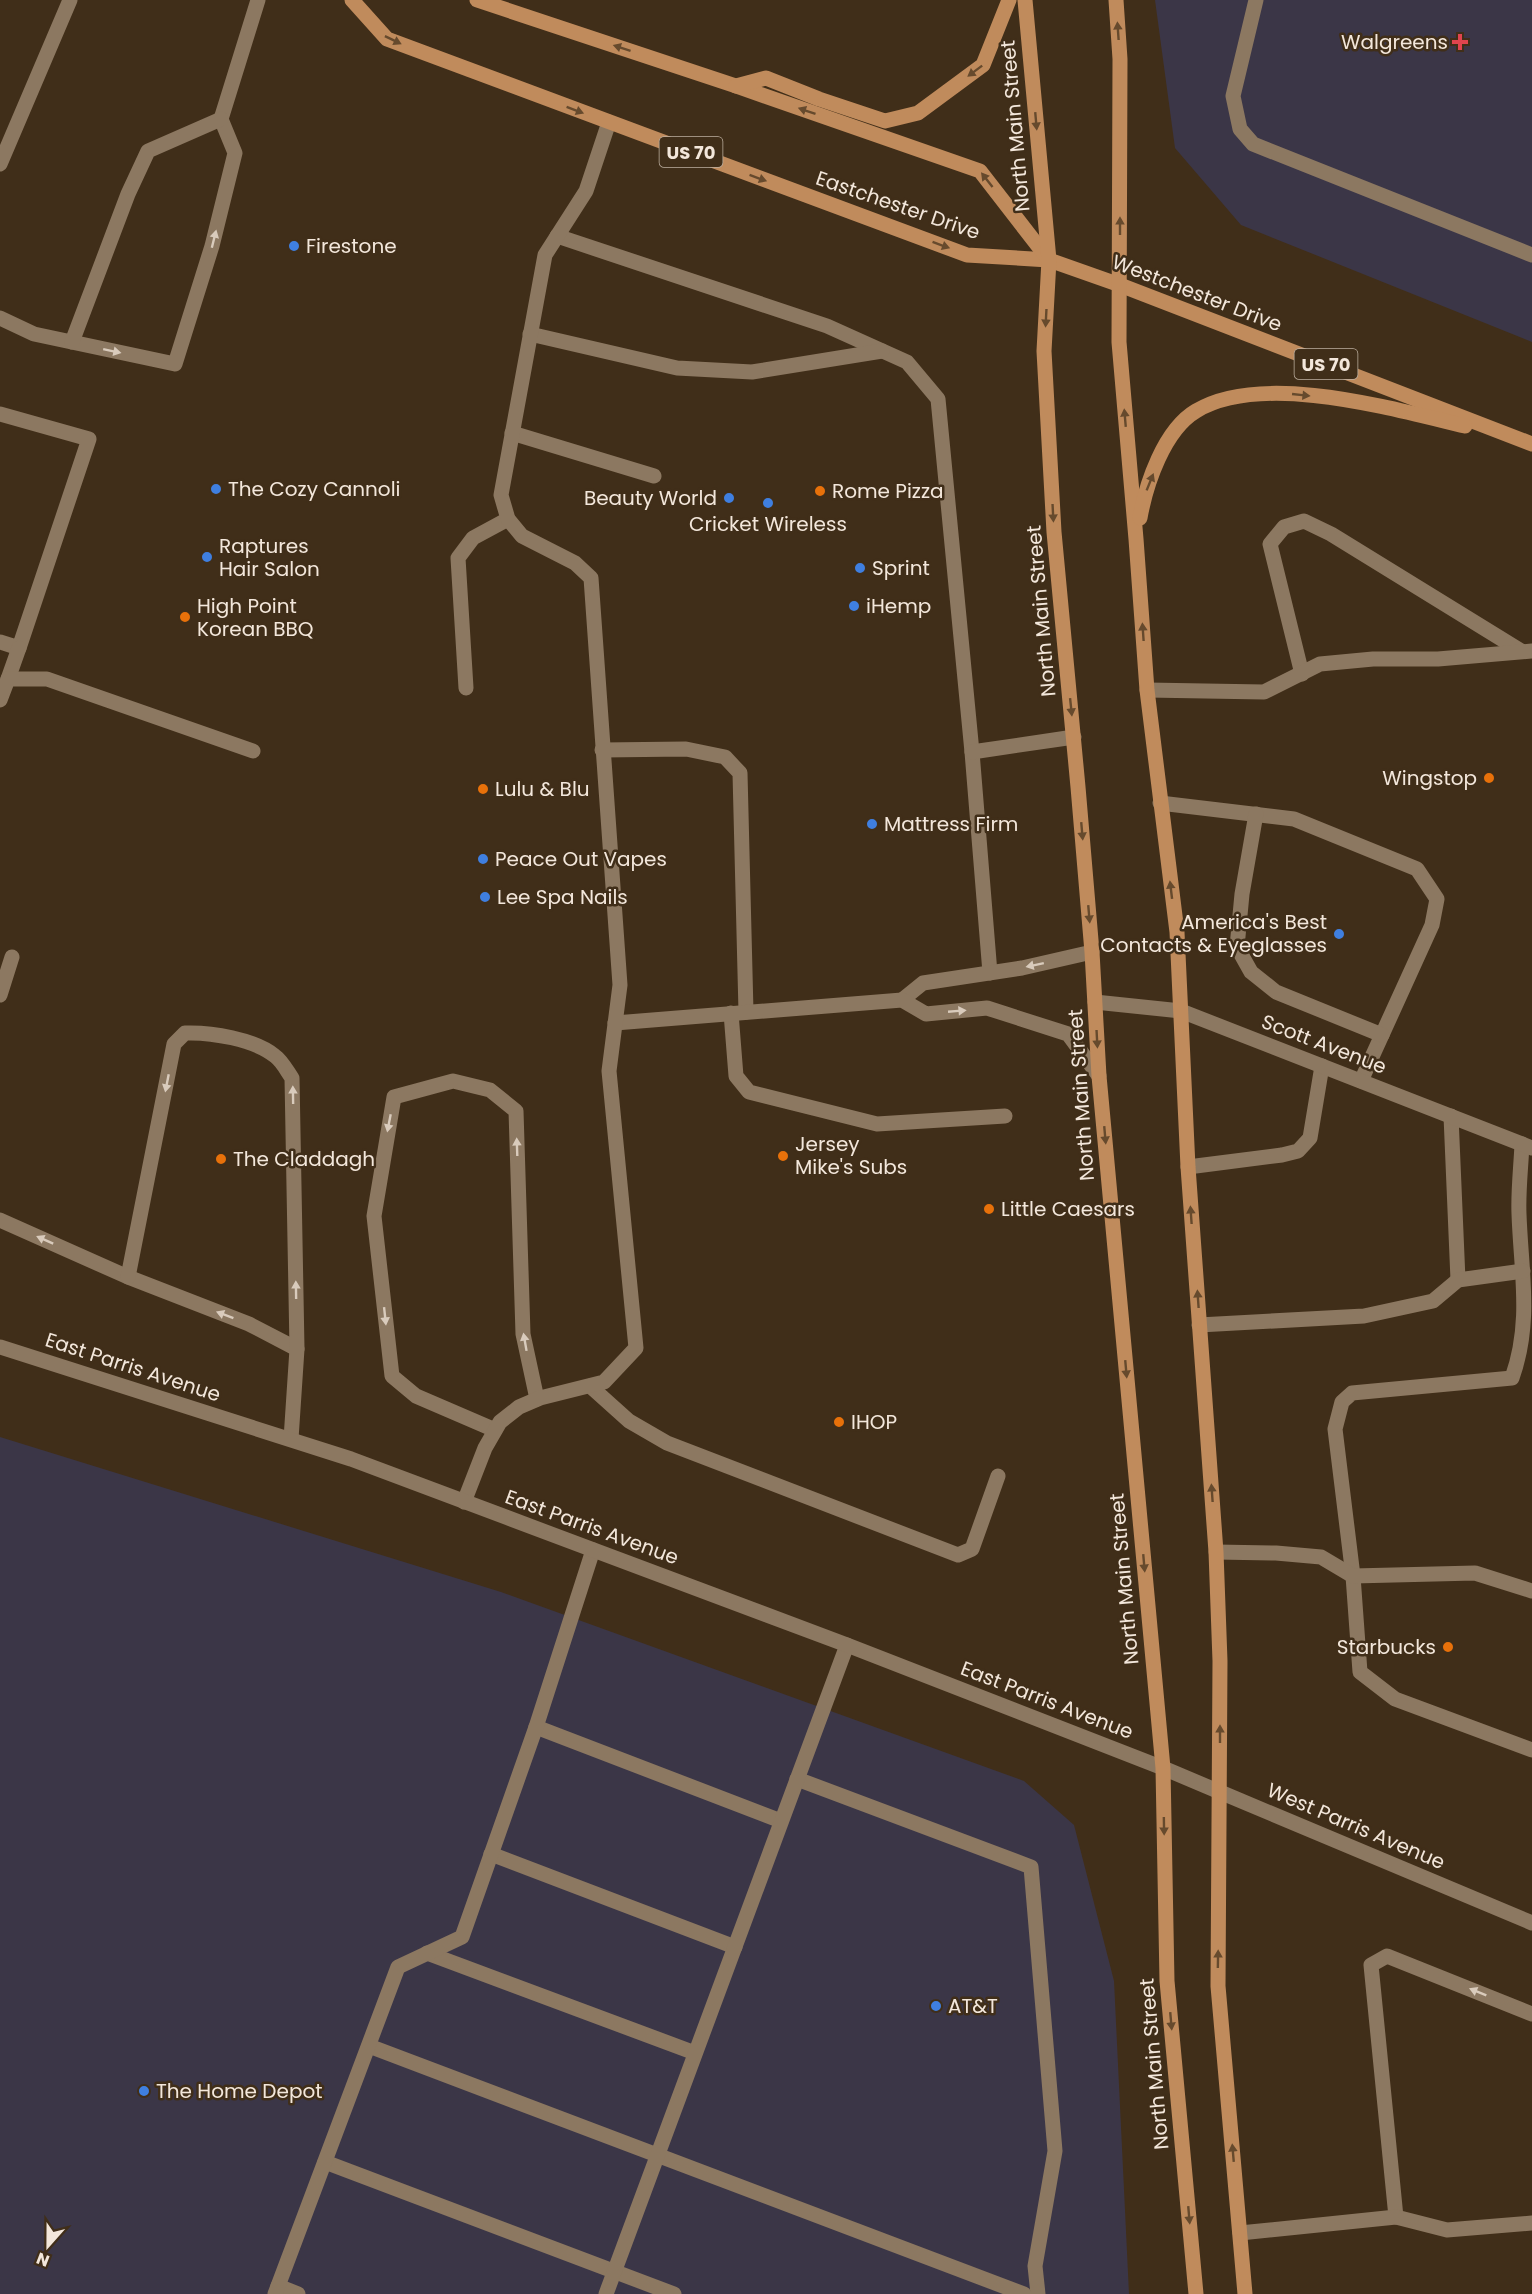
<svg xmlns="http://www.w3.org/2000/svg" width="1532" height="2294" font-family="Poppins,sans-serif">
	<style>
		.commercial { fill: #3b3647 }
		.lines { fill: none; stroke-linecap: round; stroke-linejoin: round }
		.lane { stroke: #8c7861; stroke-width: 15 }
		.street { stroke: #8c7861; stroke-width: 15 }
		.secondary { stroke: #8c7861; stroke-width: 15 }
		.primary { stroke: #c08b5c; stroke-width: 15 }
		.oneway { fill: #664a2d }
		.oneway2 { fill: #d9cbbc }
		.health-dot { fill: #e0444e; stroke: #402e19; stroke-width: 2 }
		.shop-dot { fill: #3f7fe0; stroke: #402e19; stroke-width: 2 }
		.food-dot { fill: #e8710a; stroke: #402e19; stroke-width: 2 }
		.labels { text-anchor: middle; dominant-baseline: central; stroke-width: 5; stroke-linejoin: round; paint-order: stroke }
		.shield { fill: #402e19; stroke: #bdb0a1; stroke-width: 1.5 }
		.shield-label { font-size: 18px; font-weight: bold; fill: #f3e7db }
		.poi-label { font-size: 20px; fill: #f3e7db; stroke: #402e19; text-anchor: start }
		.street-label { font-size: 20px; fill: #f3e7db; stroke: #402e19 }
	</style>
	<rect width="100%" height="100%" fill="#402e19"/>
	<g class="commercial">
		<polygon points="1155,0 1532,0 1532,342 1241,225 1175,148"/>
		<polygon points="0,1437 501,1592 1024,1781 1074,1825 1114,1981 1129,2294 0,2294"/>
	</g>
	<g class="lines">
		<g class="lane">
			<polyline points="1256,0 1233,96 1240,129 1253,144 1532,255"/>
			<polyline points="557,236 827,326 907,362 938,399 972,752 990,973"/>
			<polyline points="0,318 34,334 175,364 212,246 235,153 221,119 258,0"/>
			<polyline points="530,334 677,368 752,372 882,351"/>
			<polyline points="72,342 128,194 148,151 221,119"/>
			<polyline points="0,414 89,439 19,648 0,642"/>
			<polyline points="512,433 654,476"/>
			<polyline points="1302,674 1270,544 1284,527 1304,521 1331,534 1521,651"/>
			<polyline points="8,679 19,648"/>
			<polyline points="466,688 458,558 473,538 508,519"/>
			<polyline points="1147,690 1264,692 1320,664 1373,659 1438,659 1532,651"/>
			<polyline points="0,700 8,679 47,679 253,751"/>
			<polyline points="602,750 686,749 725,757 740,773 746,1012"/>
			<polyline points="972,752 1074,737"/>
			<polyline points="1160,803 1294,819 1417,869 1437,899 1432,925 1361,1081"/>
			<polyline points="1256,814 1242,894 1237,947 1251,972 1276,992 1382,1035"/>
			<polyline points="0,995 12,957"/>
			<polyline points="902,1000 923,983 1022,968 1092,952"/>
			<polyline points="731,1013 736,1076 749,1092 877,1124 1005,1116"/>
			<polyline points="615,1023 902,1000 926,1014 987,1008 1068,1034 1099,1076"/>
			<polyline points="1451,1116 1458,1280"/>
			<path d="M1522,1144c-1,23 -4,47 -3,70 2,58 13,108 -7,164l-160,15 -10,9 -7,27 18,147 7,96 35,27 137,51"/>
			<polyline points="1188,1167 1282,1155 1298,1151 1310,1138 1322,1066"/>
			<polyline points="0,1220 128,1277 249,1324 297,1349"/>
			<path d="M128,1277l46,-233 11,-11c26,-1 69,6 90,23 7,5 12,15 17,22l5,271 -6,90"/>
			<polyline points="1199,1325 1364,1316 1433,1301 1458,1280 1523,1271"/>
			<polyline points="590,1386 629,1421 667,1443 958,1555 972,1549 998,1476"/>
			<polyline points="495,1430 416,1396 392,1376 374,1216 394,1097 453,1081 490,1090 516,1111 523,1334 537,1399"/>
			<polyline points="464,1502 485,1448 500,1422 519,1407 540,1398 604,1382 636,1348 609,1071 620,985 591,578 575,563 522,536 508,519 501,495 545,255 586,191 609,122"/>
			<polyline points="1216,1552 1276,1553 1321,1557 1353,1576 1475,1573 1532,1591"/>
			<polyline points="536,1727 781,1821"/>
			<polyline points="797,1779 1031,1867 1055,2151 1035,2266 1038,2294"/>
			<polyline points="491,1854 735,1947"/>
			<polyline points="427,1953 695,2053"/>
			<polyline points="369,2046 1024,2294"/>
			<polyline points="325,2162 674,2294"/>
			<polyline points="1396,2217 1371,1965 1387,1956 1532,2014"/>
			<polyline points="1240,2233 1396,2217 1447,2230 1532,2223"/>
			<polyline points="278,2286 298,2294"/>
			<polyline points="275,2294 398,1967 462,1937 536,1727 593,1550"/>
			<polyline points="606,2294 847,1645"/>
		</g>
		<g class="street">
			<polyline points="0,164 70,0"/>
			<polyline points="1095,1002 1181,1011 1532,1148"/>
			<polyline points="1163,1768 1220,1792"/>
		</g>
		<g class="secondary">
			<polyline points="0,1347 351,1459 847,1645 1163,1768"/>
			<polyline points="1220,1792 1532,1923"/>
		</g>
		<g class="primary">
			<polyline points="352,0 387,39 967,255 1049,260 1120,285 1532,444"/>
			<polyline points="477,0 736,86 980,171 1049,260"/>
			<polyline points="1025,0 1049,260 1044,351 1054,532 1078,787 1092,952 1099,1076 1163,1768 1167,1981 1196,2294"/>
			<polyline points="1116,0 1120,59 1119,342 1136,539 1147,690 1177,932 1188,1167 1216,1552 1220,1661 1218,1986 1245,2294"/>
			<polyline points="736,86 766,78 819,99 885,121 918,113 983,65 1009,0"/>
			<path d="M1140,518c6,-34 24,-88 56,-107 66,-40 197,-2 269,15"/>
		</g>
	</g>
	<defs><path id="oneway-solid" d="M-6-.8H1V-3.2L6.5 0L1 3.2V.8H-6Z" transform="scale(1.5)"/></defs>
	<g class="oneway">
		<use href="#oneway-solid" transform="translate(1118 31) rotate(-94)"/>
		<use href="#oneway-solid" transform="translate(393 40) rotate(26)"/>
		<use href="#oneway-solid" transform="translate(622 48) rotate(-162)"/>
		<use href="#oneway-solid" transform="translate(975 71) rotate(143)"/>
		<use href="#oneway-solid" transform="translate(575 110) rotate(21)"/>
		<use href="#oneway-solid" transform="translate(807 111) rotate(-161)"/>
		<use href="#oneway-solid" transform="translate(1036 121) rotate(85)"/>
		<use href="#oneway-solid" transform="translate(758 178) rotate(20)"/>
		<use href="#oneway-solid" transform="translate(987 180) rotate(-128)"/>
		<use href="#oneway-solid" transform="translate(1120 226) rotate(-90)"/>
		<use href="#oneway-solid" transform="translate(941 245) rotate(20)"/>
		<use href="#oneway-solid" transform="translate(1046 318) rotate(93)"/>
		<use href="#oneway-solid" transform="translate(1301 395) rotate(6)"/>
		<use href="#oneway-solid" transform="translate(1125 418) rotate(-95)"/>
		<use href="#oneway-solid" transform="translate(1150 482) rotate(-68)"/>
		<use href="#oneway-solid" transform="translate(1053 513) rotate(87)"/>
		<use href="#oneway-solid" transform="translate(1143 632) rotate(-94)"/>
		<use href="#oneway-solid" transform="translate(1071 707) rotate(84)"/>
		<use href="#oneway-solid" transform="translate(1082 831) rotate(85)"/>
		<use href="#oneway-solid" transform="translate(1171 890) rotate(-97)"/>
		<use href="#oneway-solid" transform="translate(1089 914) rotate(85)"/>
		<use href="#oneway-solid" transform="translate(1097 1039) rotate(87)"/>
		<use href="#oneway-solid" transform="translate(1105 1135) rotate(85)"/>
		<use href="#oneway-solid" transform="translate(1191 1215) rotate(-94)"/>
		<use href="#oneway-solid" transform="translate(1198 1299) rotate(-94)"/>
		<use href="#oneway-solid" transform="translate(1126 1369) rotate(85)"/>
		<use href="#oneway-solid" transform="translate(1212 1493) rotate(-94)"/>
		<use href="#oneway-solid" transform="translate(1144 1563) rotate(85)"/>
		<use href="#oneway-solid" transform="translate(1220 1734) rotate(-90)"/>
		<use href="#oneway-solid" transform="translate(1164 1826) rotate(89)"/>
		<use href="#oneway-solid" transform="translate(1218 1959) rotate(-89)"/>
		<use href="#oneway-solid" transform="translate(1171 2021) rotate(85)"/>
		<use href="#oneway-solid" transform="translate(1233 2153) rotate(-95)"/>
		<use href="#oneway-solid" transform="translate(1189 2215) rotate(85)"/>
	</g>
	<g class="oneway2">
		<use href="#oneway-solid" transform="translate(214 239) rotate(-76)"/>
		<use href="#oneway-solid" transform="translate(112 351) rotate(12)"/>
		<use href="#oneway-solid" transform="translate(1035 965) rotate(168)"/>
		<use href="#oneway-solid" transform="translate(957 1011) rotate(-5)"/>
		<use href="#oneway-solid" transform="translate(167 1083) rotate(101)"/>
		<use href="#oneway-solid" transform="translate(293 1095) rotate(-91)"/>
		<use href="#oneway-solid" transform="translate(389 1123) rotate(101)"/>
		<use href="#oneway-solid" transform="translate(517 1147) rotate(-92)"/>
		<use href="#oneway-solid" transform="translate(45 1240) rotate(-156)"/>
		<use href="#oneway-solid" transform="translate(296 1290) rotate(-91)"/>
		<use href="#oneway-solid" transform="translate(225 1315) rotate(-159)"/>
		<use href="#oneway-solid" transform="translate(385 1316) rotate(84)"/>
		<use href="#oneway-solid" transform="translate(525 1342) rotate(-100)"/>
		<use href="#oneway-solid" transform="translate(1478 1992) rotate(-158)"/>
	</g>
	<path class="health-dot" d="M1457 33h6v6h6v6h-6v6h-6v-6h-6v-6h6z"/>
	<g class="shop-dot">
		<circle cx="294" cy="246" r="6"/>
		<circle cx="216" cy="489" r="6"/>
		<circle cx="729" cy="498" r="6"/>
		<circle cx="768" cy="503" r="6"/>
		<circle cx="207" cy="557" r="6"/>
		<circle cx="860" cy="568" r="6"/>
		<circle cx="854" cy="606" r="6"/>
		<circle cx="872" cy="824" r="6"/>
		<circle cx="483" cy="859" r="6"/>
		<circle cx="485" cy="897" r="6"/>
		<circle cx="1339" cy="934" r="6"/>
		<circle cx="936" cy="2006" r="6"/>
		<circle cx="144" cy="2091" r="6"/>
	</g>
	<g class="food-dot">
		<circle cx="820" cy="491" r="6"/>
		<circle cx="185" cy="617" r="6"/>
		<circle cx="1489" cy="778" r="6"/>
		<circle cx="483" cy="789" r="6"/>
		<circle cx="783" cy="1156" r="6"/>
		<circle cx="221" cy="1159" r="6"/>
		<circle cx="989" cy="1209" r="6"/>
		<circle cx="839" cy="1422" r="6"/>
		<circle cx="1448" cy="1647" r="6"/>
	</g>
	<g class="labels">
		<g class="shield">
			<rect x="659.5" y="137" width="63" height="30" rx="4.5"/>
			<rect x="1294.5" y="349" width="63" height="30" rx="4.5"/>
		</g>
		<g class="shield-label">
			<text x="691" y="152">US 70</text>
			<text x="1326" y="364">US 70</text>
		</g>
		<g class="poi-label">
			<text x="1448" y="42" text-anchor="end">Walgreens</text>
			<text x="306" y="246">Firestone</text>
			<text x="228" y="489">The Cozy Cannoli</text>
			<text x="832" y="491">Rome Pizza</text>
			<text x="717" y="498" text-anchor="end">Beauty World</text>
			<text x="768" y="524" text-anchor="middle">Cricket Wireless</text>
			<text x="219" y="546">Raptures<tspan x="219" dy="23">Hair Salon</tspan></text>
			<text x="872" y="568">Sprint</text>
			<text x="197" y="606">High Point<tspan x="197" dy="23">Korean BBQ</tspan></text>
			<text x="866" y="606">iHemp</text>
			<text x="1477" y="778" text-anchor="end">Wingstop</text>
			<text x="495" y="789">Lulu &amp; Blu</text>
			<text x="884" y="824">Mattress Firm</text>
			<text x="495" y="859">Peace Out Vapes</text>
			<text x="497" y="897">Lee Spa Nails</text>
			<text x="1327" y="922" text-anchor="end">America's Best<tspan x="1327" dy="23">Contacts &amp; Eyeglasses</tspan></text>
			<text x="795" y="1144">Jersey<tspan x="795" dy="23">Mike's Subs</tspan></text>
			<text x="233" y="1159">The Claddagh</text>
			<text x="1001" y="1209">Little Caesars</text>
			<text x="851" y="1422">IHOP</text>
			<text x="1436" y="1647" text-anchor="end">Starbucks</text>
			<text x="948" y="2006">AT&amp;T</text>
			<text x="156" y="2091">The Home Depot</text>
		</g>
		<g class="street-label">
			<text transform="translate(1015 126) rotate(-95)">North Main Street</text>
			<text transform="translate(898 205) rotate(19)">Eastchester Drive</text>
			<text transform="translate(1197 293) rotate(21)">Westchester Drive</text>
			<text transform="translate(1041 611) rotate(-95)">North Main Street</text>
			<text transform="translate(1324 1044) rotate(21)">Scott Avenue</text>
			<text transform="translate(1081 1095) rotate(-94)">North Main Street</text>
			<text transform="translate(133 1367) rotate(18)">East Parris Avenue</text>
			<text transform="translate(592 1527) rotate(20)">East Parris Avenue</text>
			<text transform="translate(1124 1579) rotate(-95)">North Main Street</text>
			<text transform="translate(1047 1700) rotate(21)">East Parris Avenue</text>
			<text transform="translate(1356 1826) rotate(23)">West Parris Avenue</text>
			<text transform="translate(1154 2064) rotate(-95)">North Main Street</text>
		</g>
	</g>
	<g transform="translate(48 2246) rotate(201)" stroke="#402e19" stroke-width="4.5" paint-order="stroke">
	<path d="M0-4.5L10 22L0 15L-10 22Z" fill="#f3e7db"/>
	<text y="-9" font-size="16" font-weight="bold" text-anchor="middle" fill="#f3e7db">N</text>
	</g>
</svg>
